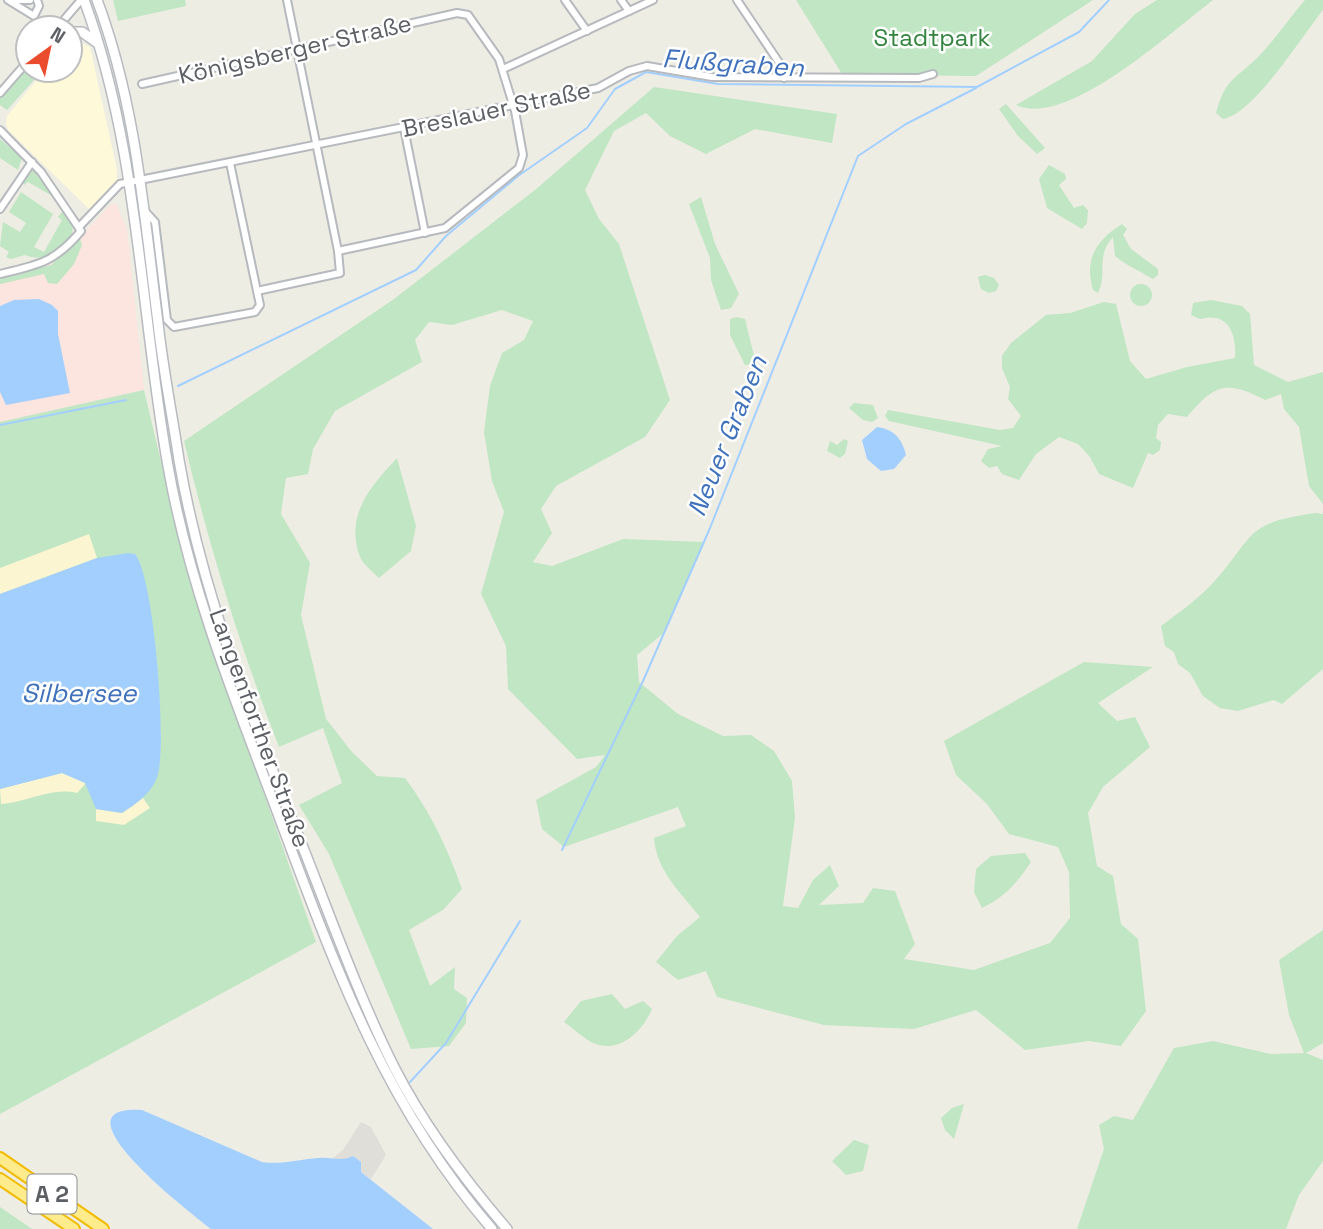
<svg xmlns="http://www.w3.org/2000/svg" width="1323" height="1229" font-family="'Space Grotesk',sans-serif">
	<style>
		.commercial { fill: #fef9d9 }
		.industrial { fill: #e0ded8 }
		.medical { fill: #fce4df }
		.green { fill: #c0e6c3 }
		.sand { fill: #fbf5d2 }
		.water { fill: #a3cfff }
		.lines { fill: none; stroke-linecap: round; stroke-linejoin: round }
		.stream { stroke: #a3cfff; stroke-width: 2 }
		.street-casing { stroke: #b6b9be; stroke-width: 10 }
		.secondary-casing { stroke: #b7bac0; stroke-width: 12 }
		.highway-casing { stroke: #f2bb00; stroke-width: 14 }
		.street { stroke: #fff; stroke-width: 6 }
		.secondary { stroke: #fff; stroke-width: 9 }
		.highway { stroke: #feeb8b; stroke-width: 10 }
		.labels { text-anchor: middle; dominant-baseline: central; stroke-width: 5; stroke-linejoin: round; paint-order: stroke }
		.shield { fill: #fff; stroke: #8d8f92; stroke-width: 2 }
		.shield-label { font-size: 23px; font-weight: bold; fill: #5c5f64 }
		.park-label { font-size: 24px; fill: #33843f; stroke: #fff }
		.street-label { font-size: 24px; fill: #5c5f64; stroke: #fff }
		.water-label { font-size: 26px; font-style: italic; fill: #4072bc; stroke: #fff }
	</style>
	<rect width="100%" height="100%" fill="#eeede4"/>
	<polygon class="commercial" points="76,40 90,47 117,170 117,181 90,210 8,130 6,124 7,116 45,70 70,70 70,44"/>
	<polygon class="industrial" points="361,1122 371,1127 386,1155 371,1179 343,1161 333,1158 343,1150"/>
	<polygon class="medical" points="111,204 116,204 127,229 144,390 0,422 0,278 41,268 60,259"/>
	<g class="green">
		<polygon points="113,0 185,0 186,6 118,21"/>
		<polygon points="796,0 1093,0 976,76 965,76 842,74"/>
		<path d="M1157,0h56c-40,30 -146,129 -197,105l76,-44 43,-47z"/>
		<path d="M1305,0h18v10c-20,25 -70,105 -100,109l-7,-6c10,-36 19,-33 42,-56 17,-17 31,-39 47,-57z"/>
		<polygon points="28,67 28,70 43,70 7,110 0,105 0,93 19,71 22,74"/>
		<path d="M654,87l183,27 -5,29 -77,-14 -49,25 -36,-18 -24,-23 -32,18 -29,59 14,29 20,25 51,156 -25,37 -89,49 -15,23 11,24 -19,29 19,4 71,-27 82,3 -40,90 -28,23 2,27 39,32 45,22 28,-1 23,16 18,30 3,37 -12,88 15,2 15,-28 17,-15 9,21 -20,19 44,-2 10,-15 22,3 20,53 -11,15 70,11 76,-27 20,-25 -1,-46 -11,-25 -49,-13 -22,-30 -31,-29 -12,-34 140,-79 69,5 -55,36 19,18 18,-4 15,30 -47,40 -15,26 9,53 16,10 8,48 17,15 8,72 -25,35 -32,-5 -64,9 -49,-40 -62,19 -90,-4 -107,-28 -11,-26 -28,9 -22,-18 21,-26 23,-19c-19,-24 -44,-47 -46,-79l32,-12 -8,-19 -114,40 -22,-18 -6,-29 60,-33 9,-12 -28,4 -69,-70 -2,-43 -25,-52 23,-82 -12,-31 -8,-49 6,-46 12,-33 22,-13 9,-19 -31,-11 -50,15 -23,-3 -14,18 7,22 -87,49 -22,38 -5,25 -22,4 -5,36 29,49 -9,52 25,104 26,33 25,24 28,2c26,35 42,69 57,111l-19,21 -34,20 21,56 25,-19 -1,22 13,9 -1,25 -17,23 -38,3 -82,-195 -30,-49 43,-22 -19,-55 -44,19c-39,-100 -70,-201 -95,-306l210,-142 141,-109z"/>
		<polygon points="1006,104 1045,148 1037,154 1018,136 999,109"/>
		<polygon points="0,139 22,158 18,170 0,158"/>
		<polygon points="1049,165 1065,174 1066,179 1059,185 1074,208 1083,205 1088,210 1087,223 1082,229 1047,208 1039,179"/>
		<polygon points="34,171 36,174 54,197 28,182 24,185 21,179 27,172"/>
		<path d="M21,192l32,22 -19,33 10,5 18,-32 -4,-3 5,-6 10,15c-1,24 -28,38 -48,29l-14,4 -5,-2 3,-5 -9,-6 3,-24 17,10 6,-9 -17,-11z"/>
		<polygon points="701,197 715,244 739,294 731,308 721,310 711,280 710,258 689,204"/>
		<path d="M1122,224l5,5 -4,6 8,14 27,20v6l-5,4c-13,-8 -26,-13 -38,-23l-2,-19c-18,20 -5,36 -15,56l-5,-3c-9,-32 3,-49 29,-66z"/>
		<polygon points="80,239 82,245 74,264 57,284 48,283 44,274 0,284 0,278 51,265"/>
		<polygon points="985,275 994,278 999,285 996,291 989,293 981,289 978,277"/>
		<circle cx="1141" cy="295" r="11"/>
		<path d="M1211,300l31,6 8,8 4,51 34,17 35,-10v132l-14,-18 -10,-59 -15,-18 -3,-15 -16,6c-39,-20 -50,-16 -78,17l-19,-3 -10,11 -2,13 5,4 -1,8 -7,5 -5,-2 -15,35 -34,-14 -9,-17 -12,-13 -19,-7 -23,17 -17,26 -17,-6 -5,-8 -8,2 -8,-7 7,-12 14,-3 -113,-25 -4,-5 3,-6 112,20 13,-2 8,-12 -13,-17 2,-12 -8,-19v-12l9,-13 35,-28 24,-2 34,-11 12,2 14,57 16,18 41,-12 48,-9c2,-24 -7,-47 -35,-39l-9,-4 2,-12z"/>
		<polygon points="737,317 745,319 756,364 745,365 730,335 730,319"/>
		<polygon points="144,390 190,583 316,942 0,1114 0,422"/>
		<polygon points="854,403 873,405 878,418 872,422 863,420 849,408"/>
		<polygon points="844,439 848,441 845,454 840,458 827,451 830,441 837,445"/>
		<path d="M397,458l19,68 -5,25 -32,27c-6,-6 -16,-14 -19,-21 -16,-42 12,-72 37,-99z"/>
		<path d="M1316,513l7,1v155l-41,35 -8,-4 -36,11 -18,-3 -17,-12 -13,-23 -12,-9 -4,-12 -9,-6 -4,-20c17,-13 35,-25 50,-41 45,-48 30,-62 105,-72z"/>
		<path d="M1025,853l6,9c-14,21 -26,35 -49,46l-8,-16 2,-23 15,-13z"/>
		<polygon points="1323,930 1323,1043 1306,1053 1323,1060 1323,1161 1299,1195 1286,1229 1077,1229 1104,1149 1099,1125 1114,1116 1133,1120 1174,1048 1213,1041 1271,1054 1304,1053 1289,1015 1279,960"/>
		<path d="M612,994l13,15 18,-8 9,8c-9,22 -34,47 -61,33 -9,-5 -18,-14 -27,-20l17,-21z"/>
		<polygon points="964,1104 954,1139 945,1130 941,1118 952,1108"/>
		<polygon points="854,1140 869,1145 863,1171 846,1175 832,1161"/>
		<polygon points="0,1207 32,1229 0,1229"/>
	</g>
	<g class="sand">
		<polygon points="89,534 97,558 0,594 0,568"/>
		<path d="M62,773l24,10 -9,10c-27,-6 -47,9 -76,11l-1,-15z"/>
		<polygon points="143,798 150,808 124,825 96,821 96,809 122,813"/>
	</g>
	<g class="water">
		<polygon points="39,299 52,305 58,311 58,334 70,393 6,405 0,392 0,306 14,300"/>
		<path d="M877,427c17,2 25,12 29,28l-12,14 -13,2 -14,-12 -5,-19z"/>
		<path d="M128,553l7,1c19,21 34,201 21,226 -7,15 -20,24 -34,33l-26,-4 -11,-26 -23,-10 -62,16v-195l97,-36z"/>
		<path d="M142,1110l120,52c21,3 37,-3 57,-4 13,-1 22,4 34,-2l8,6v10l72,57h-222c-19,-15 -163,-125 -69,-119z"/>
	</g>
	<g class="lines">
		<g class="stream">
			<polyline points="178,386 416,270 446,236 518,176 587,128 615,89 646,72 718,84 977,87 1079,32 1109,0"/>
			<polyline points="0,425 126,400"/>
			<polyline points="562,850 643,681 710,528 858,156 906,124 976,88"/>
			<polyline points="410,1082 446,1043 520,921"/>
		</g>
		<g class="street-casing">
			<g id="street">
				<polyline points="8,0 34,16 39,6 37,0"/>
				<polyline points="11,0 30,0"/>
				<polyline points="565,0 587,31"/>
				<polyline points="621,0 629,11"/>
				<polyline points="737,0 782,67 784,78"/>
				<polyline points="57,28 81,0"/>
				<polyline points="503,69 653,0"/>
				<polyline points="142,84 457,13 468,15 499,59 515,111 523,155 519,168 445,228 338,251"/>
				<polyline points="0,93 28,61"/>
				<polyline points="404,128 425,233"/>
				<path d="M0,130l41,42 40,59c-26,31 -42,34 -81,43"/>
				<polyline points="230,163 257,291"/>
				<polyline points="0,209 32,162"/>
				<polyline points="145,211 155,222 167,320 174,327 255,312 260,305 257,291 340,273 338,251 287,0"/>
				<polyline points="79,227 120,184 598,88 629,71 647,66 712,77 919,78 933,74"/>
			</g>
		</g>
		<g class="secondary-casing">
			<g id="secondary">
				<path d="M84,0c55,149 56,310 84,466 20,114 63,224 104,332 59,157 108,302 220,431"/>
				<path d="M97,0c39,104 47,214 61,323 5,46 14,91 21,137 22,128 69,249 117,370 32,79 60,161 98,237 30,59 70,112 113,162"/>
				<polyline points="70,32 82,32 96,42"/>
			</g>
		</g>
		<g class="highway-casing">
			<g id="highway">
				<polyline points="0,1158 103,1229"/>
				<polyline points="0,1179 74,1229"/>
			</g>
		</g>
		<use href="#street" class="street"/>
		<use href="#secondary" class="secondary"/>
		<use href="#highway" class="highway"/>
	</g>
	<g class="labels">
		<rect class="shield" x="27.5" y="1174.5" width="49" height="39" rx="5"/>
		<g class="shield-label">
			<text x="52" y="1194">A 2</text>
		</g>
		<g class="park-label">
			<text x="932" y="37">Stadtpark</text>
		</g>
		<g class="street-label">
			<text transform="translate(295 49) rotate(-13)">Königsberger Straße</text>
			<text transform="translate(496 109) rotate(-12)">Breslauer Straße</text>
			<text transform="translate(260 728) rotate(70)">Langenforther Straße</text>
		</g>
		<g class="water-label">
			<text transform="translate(733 63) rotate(4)">Flußgraben</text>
			<text transform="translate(727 436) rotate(-68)">Neuer Graben</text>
			<text x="79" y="693">Silbersee</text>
		</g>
	</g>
	<g transform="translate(49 49) rotate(33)"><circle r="33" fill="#ffffff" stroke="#bebfc1" stroke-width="2"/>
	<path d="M0-5L12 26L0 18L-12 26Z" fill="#eb4c2d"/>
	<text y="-10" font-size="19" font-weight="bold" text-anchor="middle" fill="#5c5f64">N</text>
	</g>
</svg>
